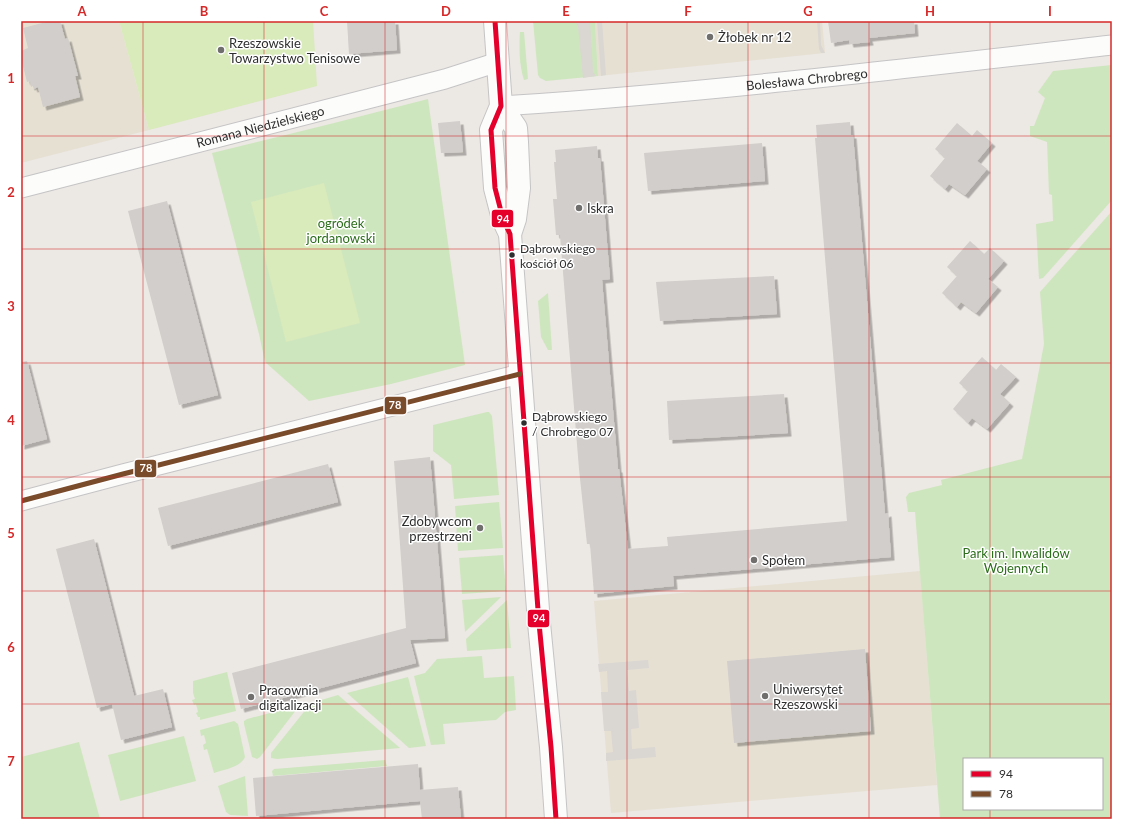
<svg xmlns="http://www.w3.org/2000/svg" width="1133" height="840" font-family="Lato,sans-serif">
	<style>
		.education { fill: #e6e0d3 }
		.green { fill: #cee6be; fill-rule: evenodd }
		.pitch { fill: #d9eabb }
		.plaza { fill: #dad6d2 }
		.building { fill: #d1cecb; filter: url(#shadow) }
		.lines { fill: none; stroke-linecap: round; stroke-linejoin: round }
		.street-casing { stroke: #c5c4c5; stroke-width: 21 }
		.secondary-casing { stroke: #c5c4c5; stroke-width: 24 }
		.street { stroke: #fcfcfb; stroke-width: 19 }
		.secondary { stroke: #fcfcfb; stroke-width: 22 }
		.bus-1-casing { stroke: #fff; stroke-width: 8 }
		.bus-2-casing { stroke: #fff; stroke-width: 8 }
		.bus-1 { stroke: #e4002b; stroke-width: 5 }
		.bus-2 { stroke: #7a4b2a; stroke-width: 5 }
		.grid { fill: none; stroke: #d62828; stroke-width: 1; stroke-opacity: 0.55 }
		.poi-dot { fill: #706f6e; stroke: #fff; stroke-width: 1.5 }
		.bus-dot { fill: #2e2e2e; stroke: #fff; stroke-width: 1.5 }
		.labels { text-anchor: middle; dominant-baseline: central; stroke-width: 3; stroke-linejoin: round; paint-order: stroke }
		.bus-label { font-size: 12px; fill: #2e2e2e; stroke: #fff; text-anchor: start }
		.poi-label { font-size: 13px; fill: #2e2e2e; stroke: #fff; text-anchor: start }
		.street-label { font-size: 13px; fill: #2e2e2e; stroke: #fff }
		.park-label { font-size: 13px; fill: #2c6e1b; stroke: #fff }
		.line-badge { stroke: #fff; stroke-width: 1.5 }
		.badge-label { font-size: 11px; text-anchor: middle; font-weight: bold; fill: #fff }
		.neatline { fill: none; stroke: #d62828; stroke-width: 1.5 }
		.grid-label { font-size: 13px; text-anchor: middle; font-weight: bold; fill: #d62828 }
	</style>
	<defs>
		<filter id="shadow"><feDropShadow dx="3.5" dy="3.5" stdDeviation="0" flood-color="#0004"/></filter>
	</defs>
	<rect width="100%" height="100%" fill="#ece8e4"/>
	<g class="education">
		<polygon points="21,21 119,21 149,130 21,163"/>
		<polygon points="595,21 822,21 825,53 598,76"/>
		<polygon points="920,571 937,785 611,813 594,601"/>
	</g>
	<g class="green">
		<polygon points="533,21 595,21 598,76 546,81 540,78 538,75"/>
		<path d="M520,32h4l4,47 -4,1c-5,-15 -5,-33 -4,-48z"/>
		<polygon points="1112,65 1112,200 1043,278 1039,279 1036,224 1053,221 1052,195 1049,194 1047,142 1030,136 1030,126 1034,126 1045,98 1038,92 1053,71"/>
		<polygon points="428,99 465,365 391,384 309,401 265,362 259,334 212,153 334,123"/>
		<path d="M1112,211v608h-172l-25,-307h-7l-2,-15 3,-4 33,-8 -1,-5 81,-21 22,-115 -4,-52zM964,759h138v50h-138z"/>
		<polygon points="548,293 552,350 548,350 541,337 538,301"/>
		<polygon points="487,412 489,412 492,416 499,495 454,499 451,465 433,451 433,425"/>
		<polygon points="499,502 503,548 458,551 455,506"/>
		<polygon points="503,555 506,591 462,594 459,558"/>
		<polygon points="501,597 465,632 462,600"/>
		<polygon points="507,600 511,648 467,651 466,639"/>
		<polygon points="482,656 484,678 514,676 516,710 505,712 496,720 443,724 445,744 431,745 414,676 425,673 437,659"/>
		<polygon points="227,672 236,711 200,720 200,717 198,717 196,713 198,712 196,704 194,705 192,700 195,699 193,693 193,681"/>
		<polygon points="408,677 426,746 409,748 347,693"/>
		<polygon points="338,695 400,748 277,759 271,758 271,753 311,703"/>
		<polygon points="300,705 260,757 257,759 252,757 244,724 244,721 247,719"/>
		<path d="M234,721l4,3 7,33c-4,10 -22,13 -31,16l-7,-24 -3,1 -1,-5 3,-2 -2,-8 -3,1 -1,-6z"/>
		<polygon points="184,736 196,781 120,801 108,755"/>
		<polygon points="79,742 100,819 21,819 21,757"/>
		<polygon points="385,760 387,766 273,776 272,771 274,769"/>
		<polygon points="245,776 248,816 230,815 226,812 218,786"/>
	</g>
	<g class="pitch">
		<polygon points="119,21 313,21 317,86 149,130"/>
		<polygon points="324,183 360,323 286,342 251,202"/>
	</g>
	<g class="plaza">
		<polygon points="575,21 590,21 593,72 596,76 583,78 578,26"/>
		<polygon points="597,21 602,21 606,75 601,76"/>
		<polygon points="817,21 820,21 821,45 825,53 821,53 819,49"/>
		<polygon points="648,660 649,668 627,670 629,691 636,690 639,728 631,729 632,749 655,747 656,757 606,761 606,753 613,752 611,731 604,731 601,692 608,692 607,671 599,672 598,664"/>
	</g>
	<g class="building">
		<polygon points="50,21 60,21 65,39 68,38 78,76 75,76 80,97 43,107 38,87 34,89 33,86 31,87 30,81 27,82 21,58 21,51 28,48 23,28"/>
		<polygon points="347,21 395,21 397,50 349,54"/>
		<polygon points="828,21 914,21 915,33 869,38 870,42 850,44 849,40 831,43"/>
		<polygon points="460,121 463,152 441,153 438,123"/>
		<polygon points="850,122 851,135 853,135 885,514 888,513 891,557 673,576 674,586 594,594 590,544 587,544 579,469 560,235 556,235 553,199 557,199 554,162 556,162 555,150 597,146 598,158 600,158 610,279 602,280 618,469 619,469 628,549 668,546 667,537 847,521 815,138 817,138 816,125"/>
		<polygon points="957,123 972,136 977,130 992,143 977,161 987,169 965,195 949,184 945,189 930,176 945,158 935,149"/>
		<polygon points="762,143 765,181 648,191 644,153"/>
		<polygon points="167,201 218,395 179,405 128,211"/>
		<polygon points="970,241 984,254 990,248 1004,261 988,279 998,287 976,313 961,302 957,307 942,293 957,276 947,267"/>
		<polygon points="774,276 777,314 660,321 656,282"/>
		<polygon points="982,357 996,370 1001,364 1016,377 1000,394 1010,403 987,429 972,418 968,423 953,409 968,391 959,383"/>
		<polygon points="27,361 47,439 21,446 21,362"/>
		<polygon points="784,394 788,433 669,440 667,401"/>
		<polygon points="430,457 445,638 410,640 416,663 241,709 232,673 406,628 394,461"/>
		<polygon points="328,464 338,502 168,546 158,508"/>
		<polygon points="94,539 134,696 163,689 172,727 121,740 112,704 97,708 56,549"/>
		<polygon points="865,649 871,731 734,743 727,661"/>
		<polygon points="418,764 420,790 458,787 461,819 422,819 420,801 256,816 253,778"/>
	</g>
	<g class="lines">
		<g class="street-casing">
			<g id="street">
				<path id="s1" d="M501,106c204,-13 408,-38 611,-61"/>
				<path id="s2" d="M21,188l424,-109 53,-17"/>
				<polyline points="21,501 123,474 520,374"/>
			</g>
		</g>
		<g class="secondary-casing">
			<g id="secondary">
				<polyline points="495,21 501,106 491,130 495,188 503,219 510,234 539,623 551,747 556,819"/>
				<polyline points="501,106 516,128 517,142 519,188 515,219 510,234"/>
			</g>
		</g>
		<use href="#street" class="street"/>
		<use href="#secondary" class="secondary"/>
		<g class="bus-1-casing">
			<polyline id="bus-1" points="495,21 501,106 491,130 495,188 503,219 510,234 539,623 551,747 556,819"/>
		</g>
		<g class="bus-2-casing">
			<polyline id="bus-2" points="21,501 123,474 520,374"/>
		</g>
		<use href="#bus-1" class="bus-1"/>
		<use href="#bus-2" class="bus-2"/>
	</g>
	<path class="grid" d="M143,21v798M264,21v798M385,21v798M506,21v798M627,21v798M748,21v798M869,21v798M990,21v738M21,136h1091M21,249h1091M21,363h1091M21,477h1091M21,591h1091M21,704h1091M990,809v10"/>
	<g class="poi-dot">
		<circle cx="710" cy="37" r="4"/>
		<circle cx="221" cy="50" r="4"/>
		<circle cx="579" cy="208" r="4"/>
		<circle cx="480" cy="528" r="4"/>
		<circle cx="754" cy="560" r="4"/>
		<circle cx="765" cy="696" r="4"/>
		<circle cx="251" cy="697" r="4"/>
	</g>
	<g class="bus-dot">
		<circle cx="512" cy="255" r="3.5"/>
		<circle cx="524" cy="423" r="3.5"/>
	</g>
	<g class="labels">
		<g class="bus-label">
			<text x="520" y="248">Dąbrowskiego<tspan x="520" dy="15">kościół 06</tspan></text>
			<text x="532" y="416">Dąbrowskiego<tspan x="532" dy="15">/ Chrobrego 07</tspan></text>
		</g>
		<g class="poi-label">
			<text x="718" y="37">Żłobek nr 12</text>
			<text x="229" y="43">Rzeszowskie<tspan x="229" dy="15">Towarzystwo Tenisowe</tspan></text>
			<text x="587" y="208">Iskra</text>
			<text x="472" y="521" text-anchor="end">Zdobywcom<tspan x="472" dy="15">przestrzeni</tspan></text>
			<text x="762" y="560">Społem</text>
			<text x="773" y="689">Uniwersytet<tspan x="773" dy="15">Rzeszowski</tspan></text>
			<text x="259" y="690">Pracownia<tspan x="259" dy="15">digitalizacji</tspan></text>
		</g>
		<g class="street-label">
			<text stroke="none"><textPath href="#s1" startOffset="307">Bolesława Chrobrego</textPath></text>
			<text stroke="none"><textPath href="#s2" startOffset="247">Romana Niedzielskiego</textPath></text>
		</g>
		<g class="park-label">
			<text x="341" y="223">ogródek<tspan x="341" dy="15">jordanowski</tspan></text>
			<text x="1016" y="553">Park im. Inwalidów<tspan x="1016" dy="15">Wojennych</tspan></text>
		</g>
	</g>
	<g class="line-badge">
		<rect x="491" y="209" width="23" height="19" rx="4" fill="#e4002b"/>
		<rect x="384" y="396" width="23" height="19" rx="4" fill="#7a4b2a"/>
		<rect x="134" y="459" width="23" height="19" rx="4" fill="#7a4b2a"/>
		<rect x="527" y="609" width="23" height="19" rx="4" fill="#e4002b"/>
	</g>
	<g class="badge-label">
		<text x="503" y="223">94</text>
		<text x="395" y="409">78</text>
		<text x="146" y="472">78</text>
		<text x="539" y="622">94</text>
	</g>
	<rect width="1133" height="840" fill="none" stroke="#ffffff" stroke-width="44"/>
	<rect x="963" y="758" width="140" height="52" fill="#ffffff" stroke="#ababab"/>
	<rect x="971" y="771" width="20" height="6" fill="#e4002b" stroke="#ababab"/>
	<text x="999" y="778" font-size="12" fill="#2e2e2e">94</text>
	<rect x="971" y="791" width="20" height="6" fill="#7a4b2a" stroke="#ababab"/>
	<text x="999" y="798" font-size="12" fill="#2e2e2e">78</text>
	<rect x="22" y="22" width="1089" height="796" class="neatline"/>
	<g class="grid-label">
		<text x="82" y="16">A</text>
		<text x="204" y="16">B</text>
		<text x="324" y="16">C</text>
		<text x="446" y="16">D</text>
		<text x="566" y="16">E</text>
		<text x="688" y="16">F</text>
		<text x="808" y="16">G</text>
		<text x="930" y="16">H</text>
		<text x="1050" y="16">I</text>
		<text x="11" y="83">1</text>
		<text x="11" y="197">2</text>
		<text x="11" y="311">3</text>
		<text x="11" y="425">4</text>
		<text x="11" y="538">5</text>
		<text x="11" y="652">6</text>
		<text x="11" y="766">7</text>
	</g>
</svg>
